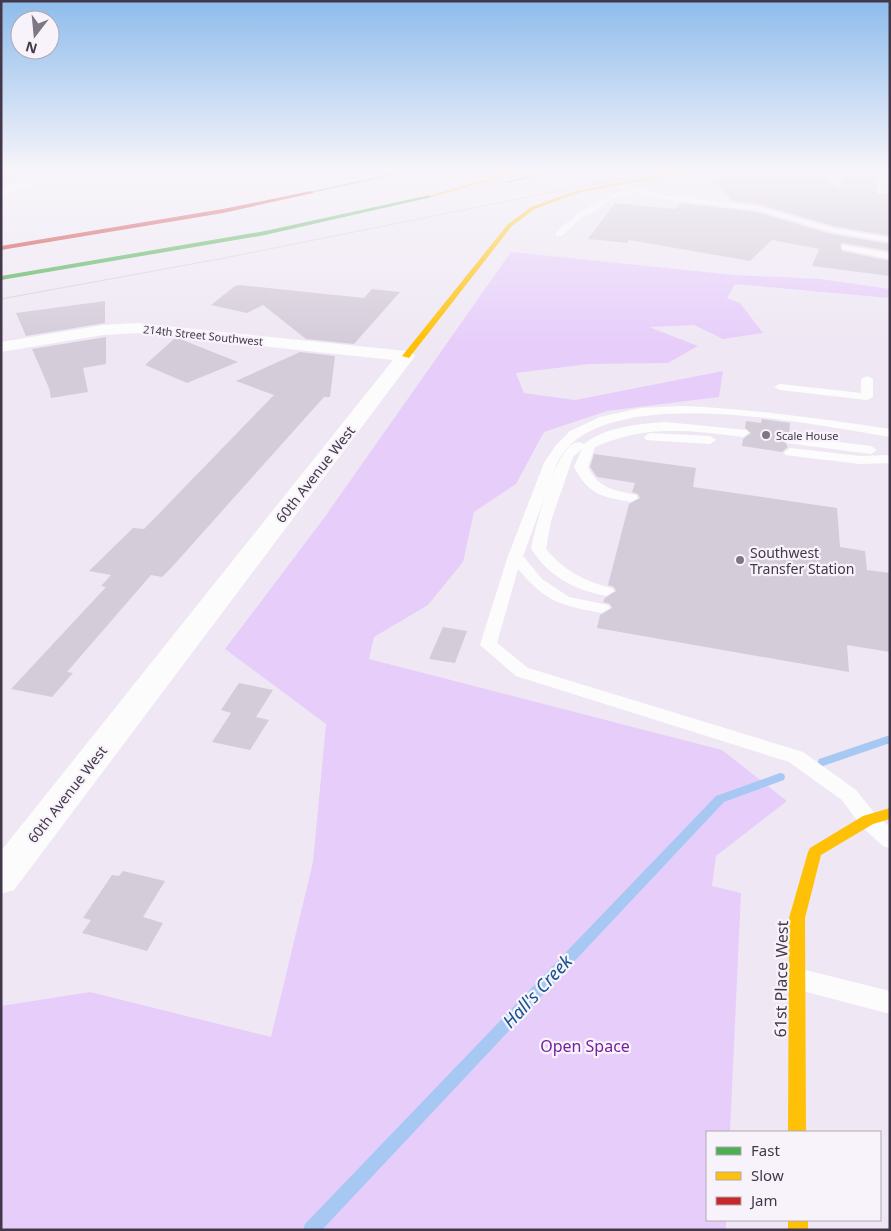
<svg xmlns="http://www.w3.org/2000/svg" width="891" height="1231" font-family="'Noto Sans',sans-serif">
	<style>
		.green { fill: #e7cefa }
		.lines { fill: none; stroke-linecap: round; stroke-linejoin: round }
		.stream { fill: #a7c8f3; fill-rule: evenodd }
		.building { fill: #d4ccd9 }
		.lane { fill: #fdfcfd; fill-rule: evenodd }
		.street { fill: #fdfcfd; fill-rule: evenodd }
		.fast { fill: #4caf50; fill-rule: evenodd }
		.slow { fill: #ffc107; fill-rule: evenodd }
		.jam { fill: #c62828; fill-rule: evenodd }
		.tram { stroke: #d2d0d4; stroke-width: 1 }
		.poi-dot { fill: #7f7685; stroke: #f8f3fb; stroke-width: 2 }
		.labels { text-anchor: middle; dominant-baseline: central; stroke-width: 4.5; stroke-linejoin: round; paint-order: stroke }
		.far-street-label { font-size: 11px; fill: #423849; stroke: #f8f3fb }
		.far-poi-label { font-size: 11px; fill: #423849; stroke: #f8f3fb; text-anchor: start }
		.street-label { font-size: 14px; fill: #423849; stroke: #f8f3fb }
		.poi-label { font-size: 14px; fill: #423849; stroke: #f8f3fb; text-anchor: start }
		.near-street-label { font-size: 16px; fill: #423849; stroke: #f8f3fb }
		.near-park-label { font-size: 16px; fill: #74219e; stroke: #f8f3fb }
		.near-water-label { font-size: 18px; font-style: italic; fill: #165690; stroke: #f8f3fb }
	</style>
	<rect width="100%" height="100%" fill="#efe8f4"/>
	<g class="green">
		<polygon points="1,170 49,170 1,186"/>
		<polygon points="511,252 734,275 820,279 890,289 890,298 735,284 727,298 740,303 763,333 723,339 694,325 649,327 698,346 668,363 589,364 516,373 524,393 575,400 723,371 719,397 607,411 544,432 516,484 474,512 463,562 428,605 374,637 369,659 722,750 787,801 716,856 712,886 741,893 730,1132 707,1132 707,1220 726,1220 726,1230 1,1230 1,1006 90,992 271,1037 313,862 326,724 225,649 324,518"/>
	</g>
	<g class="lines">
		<g class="stream">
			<polygon points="890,735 890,743 823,766 819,765 818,762 819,759"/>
			<polygon points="780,773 784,774 785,777 784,780 724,802 322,1230 303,1230 305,1224 716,796"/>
		</g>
	</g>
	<g class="building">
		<polygon points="844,170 879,170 876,194 890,194 890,236 833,226 758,204 732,201 711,178 824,178 839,189"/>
		<polygon points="615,203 675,209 681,203 756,212 831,234 890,244 890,251 842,243 840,245 842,251 890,261 890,276 812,266 819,249 772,240 750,261 629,240 627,243 588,239"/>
		<polygon points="239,285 364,298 372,289 400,292 354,344 306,339 263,305 247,313 211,305 235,286"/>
		<polygon points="105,301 105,323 26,336 16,313"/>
		<polygon points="106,337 106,364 83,368 88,392 51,398 49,388 32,349"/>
		<polygon points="174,339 180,339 238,362 187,383 145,365"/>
		<polygon points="300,352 335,356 330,397 324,397 172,567 162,577 151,575 67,672 73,673 52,697 11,689 106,587 101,586 111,575 89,571 133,528 144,529 274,395 236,381"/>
		<polygon points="762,419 790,423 789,435 783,439 788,447 782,452 742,446 743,439 751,433 745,428 746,421 761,423"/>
		<polygon points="594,454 696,468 693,487 837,508 840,547 865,551 867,570 890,573 890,652 847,645 849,672 597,628 600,615 612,608 610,604 603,602 605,598 616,591 614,587 608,585 629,504 640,498 638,494 632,492 635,483 597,477 590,467"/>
		<polygon points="443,627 467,631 455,663 429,659"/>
		<polygon points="239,683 273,690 256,717 269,720 250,750 212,742 231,713 221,710"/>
		<polygon points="123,871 165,881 143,917 163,923 147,951 82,933 91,920 83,918 112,875 119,876"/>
	</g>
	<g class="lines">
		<g class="lane">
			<polygon points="53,172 121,178 124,180 121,182 55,175"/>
			<path d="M618,183l45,12 94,11 76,22 57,10v4l-58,-10 -76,-22 -93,-11 -27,-7 -25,7 -18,14 -11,4 -20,19h-6v-4c21,-19 44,-35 72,-42l-12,-4z"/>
			<polygon points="842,245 890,253 890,259 842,249"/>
			<polygon points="867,376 873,379 873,397 867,400 780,390 774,387 780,384 861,393 861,379"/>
			<path d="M683,406c70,3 138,13 207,23v8c-75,-12 -292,-59 -333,26l-34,93 19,23 27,18 39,8 2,3 -8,5c-42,-8 -55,-10 -84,-44l-21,74 31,25 275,84 53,38 19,24 15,13v21l-7,-2 -22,-20 -19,-26 -53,-38 -273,-86 -36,-31 28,-89 36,-93 12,-18 14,-14 30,-14 41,-9z"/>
			<path d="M665,422l82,8 2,3 -6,4c-54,-7 -96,-13 -148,10l-7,20c11,22 26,23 48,28l2,3 -7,4c-29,-5 -42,-7 -57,-35l8,-18 -9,8 -22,64 -5,28c19,22 37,32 66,39l2,3 -8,5c-33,-7 -56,-19 -75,-47 3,-17 28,-122 53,-105 21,-17 55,-20 81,-22z"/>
			<polygon points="650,433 710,436 716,440 710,444 646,440 644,437"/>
			<polygon points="791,436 871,446 877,450 871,454 787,443 785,440 787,437"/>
			<polygon points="790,448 860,456 890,455 890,463 860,464 785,455 784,452"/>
			<polygon points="797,968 890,991 890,1014 788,987 785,979 788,971"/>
		</g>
		<g class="street">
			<polygon points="54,170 71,170 1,196 1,188"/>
			<polygon points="137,323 406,351 412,352 415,356 14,890 1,894 1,851 393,360 137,333 103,335 1,352 1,342 103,325"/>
		</g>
		<g class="fast">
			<polygon points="409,170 417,170 311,193 309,192"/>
			<polygon points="551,170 558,170 507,183 505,182"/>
			<polygon points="430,195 432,197 265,235 1,280 1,276 265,231"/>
		</g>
		<g class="slow">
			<polygon points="520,170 527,170 432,197 428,196"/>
			<polygon points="689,170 698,170 577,193 535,209 512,226 409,358 402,356 508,224 531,207 576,191"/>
			<polygon points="890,808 890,819 873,824 821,855 805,918 806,1132 788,1132 789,918 808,852 810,848 863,816"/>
			<rect x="788" y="1220" width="20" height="10"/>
		</g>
		<polygon class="jam" points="311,191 313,193 223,213 1,250 1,246 223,209"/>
		<polyline class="tram" points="1,299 219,259 664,170"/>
	</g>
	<linearGradient id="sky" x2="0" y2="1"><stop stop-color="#8ebcec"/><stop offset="0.5" stop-color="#f8f5fa"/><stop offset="1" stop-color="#f8f5fa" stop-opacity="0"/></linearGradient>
	<rect width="891" height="342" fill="url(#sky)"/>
	<g class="poi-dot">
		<circle cx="766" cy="435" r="5"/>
		<circle cx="740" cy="560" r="5"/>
	</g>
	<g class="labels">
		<g class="far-street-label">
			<text transform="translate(203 335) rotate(6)">214th Street Southwest</text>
		</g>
		<g class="far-poi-label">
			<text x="776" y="435">Scale House</text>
		</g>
		<g class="street-label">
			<text transform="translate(315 474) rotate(-52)">60th Avenue West</text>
			<text transform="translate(67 794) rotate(-52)">60th Avenue West</text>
		</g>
		<g class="poi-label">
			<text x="750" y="552">Southwest<tspan x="750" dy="16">Transfer Station</tspan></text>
		</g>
		<g class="near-street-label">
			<text transform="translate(781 979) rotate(-89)">61st Place West</text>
		</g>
		<g class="near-park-label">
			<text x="585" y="1046">Open Space</text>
		</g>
		<g class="near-water-label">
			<text transform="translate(537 991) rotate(-47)">Hall's Creek</text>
		</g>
	</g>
	<rect width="891" height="1231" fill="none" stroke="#423849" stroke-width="5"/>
	<rect x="706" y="1131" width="175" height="90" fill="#f8f3fb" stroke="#afa8b4"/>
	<rect x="716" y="1147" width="25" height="8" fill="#4caf50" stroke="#afa8b4"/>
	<text x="751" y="1156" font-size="15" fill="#423849">Fast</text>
	<rect x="716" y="1172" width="25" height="8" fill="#ffc107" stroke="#afa8b4"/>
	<text x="751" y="1181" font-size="15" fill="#423849">Slow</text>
	<rect x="716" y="1197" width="25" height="8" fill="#c62828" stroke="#afa8b4"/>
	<text x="751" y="1206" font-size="15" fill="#423849">Jam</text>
	<g transform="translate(35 35) rotate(196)"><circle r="24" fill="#f8f3fb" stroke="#afa8b4"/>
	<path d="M0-4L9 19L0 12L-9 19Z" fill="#7f7685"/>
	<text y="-8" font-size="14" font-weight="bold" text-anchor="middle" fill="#423849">N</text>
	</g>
</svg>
